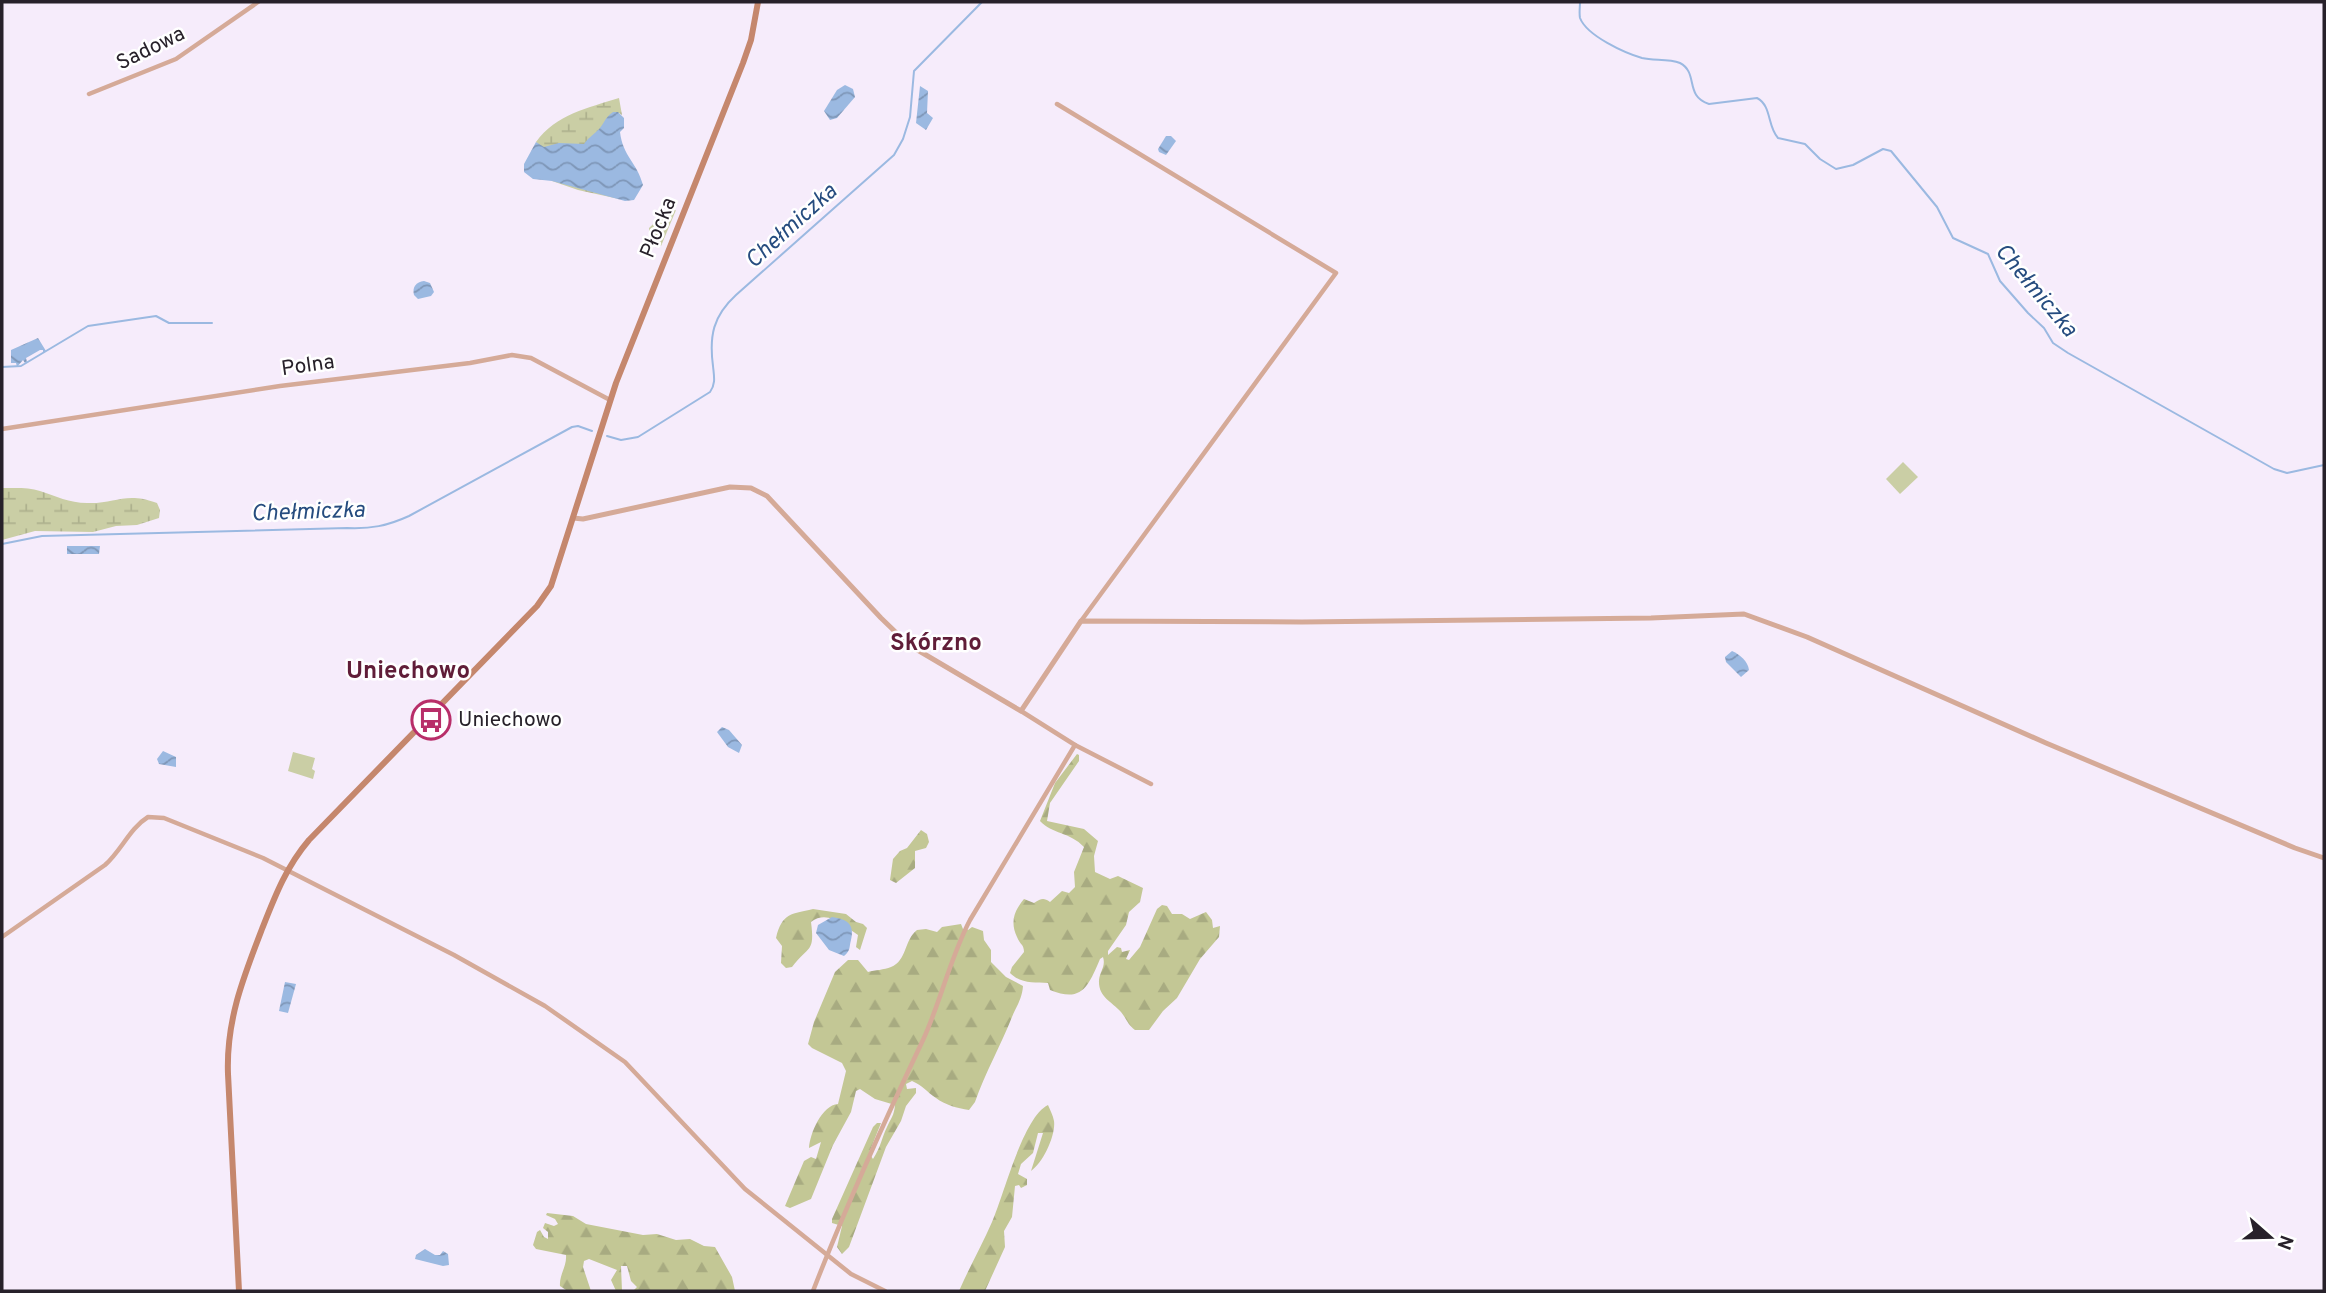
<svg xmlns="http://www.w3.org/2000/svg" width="2326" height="1293" font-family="Overpass,sans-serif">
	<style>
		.green { fill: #cacea5 }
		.forest { fill: url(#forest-firs) }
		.wetland { fill: url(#wetland-marsh) }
		.water { fill: url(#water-waves) }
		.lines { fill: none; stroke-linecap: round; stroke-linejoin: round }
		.stream { stroke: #9bb9e1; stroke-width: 2 }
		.minor { stroke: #d5aa98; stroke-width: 4.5 }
		.tertiary { stroke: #d5aa98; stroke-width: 5 }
		.secondary { stroke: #c5876d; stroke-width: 6 }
		.labels { text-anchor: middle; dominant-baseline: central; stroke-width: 5; stroke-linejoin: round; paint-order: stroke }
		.street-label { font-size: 21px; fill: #27212a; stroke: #fff }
		.poi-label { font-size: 21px; fill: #27212a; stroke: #fff; text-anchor: start }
		.water-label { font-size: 23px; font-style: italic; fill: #264c7f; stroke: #fff }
		.quarter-label { font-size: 24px; font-weight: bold; fill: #601d38; stroke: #fff }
	</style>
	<defs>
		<pattern id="forest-firs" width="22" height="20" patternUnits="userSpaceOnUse" patternTransform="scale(1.75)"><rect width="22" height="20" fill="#c3c795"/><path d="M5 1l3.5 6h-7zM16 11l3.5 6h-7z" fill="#a8ab81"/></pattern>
		<pattern id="wetland-marsh" width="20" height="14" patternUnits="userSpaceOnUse" patternTransform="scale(1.75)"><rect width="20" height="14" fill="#cacea5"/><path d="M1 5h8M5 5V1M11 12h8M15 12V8" fill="none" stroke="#aeb18e"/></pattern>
		<pattern id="water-waves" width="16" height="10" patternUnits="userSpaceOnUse" patternTransform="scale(1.75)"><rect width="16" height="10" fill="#9bb9e1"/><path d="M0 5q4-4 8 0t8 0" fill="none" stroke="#7e96b7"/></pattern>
	</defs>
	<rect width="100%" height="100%" fill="#f6ecfb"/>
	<g class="green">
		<polygon points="676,210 661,246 649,234 649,228 664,214"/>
		<polygon points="1903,462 1918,477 1900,494 1886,479"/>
		<polygon points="293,752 315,758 312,769 315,771 313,779 288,771"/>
	</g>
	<g class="forest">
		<path d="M1077,754l2,1v6l-29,42 -3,18 37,8 14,12 -4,15 1,16 15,7 8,-3 25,12 -3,14 -11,10 -3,13 -18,26v4l9,-8 4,1 1,4 8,-2 -4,9 3,1 11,-13 17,-38 5,-4 5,1 5,8h10l8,5 16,-7 6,8 1,8 7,-2 -1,11 -19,22 -23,39 -14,13 -14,19h-14c-7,-5 -9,-12 -14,-18 -10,-11 -23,-15 -22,-32 1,-9 7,-14 4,-23l-3,2c-12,28 -18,44 -50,31l-2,-7c-14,-1 -27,1 -38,-10l2,-6 12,-15c0,-8 -4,-7 -7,-15 -7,-15 -3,-26 7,-38l10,4c7,-4 9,-6 16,-1l12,-11 7,2 6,-6 -1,-15 10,-25c-14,-15 -32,-13 -44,-26l15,-38z"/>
		<polygon points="921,830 927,834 929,842 926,848 915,851 915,868 896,883 890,880 893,859 900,851 907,848"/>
		<path d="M813,909l33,5 10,8 7,2 4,4 -7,22 -4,-3 2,-12c-14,-9 -30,-26 -47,-13 4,31 -2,23 -19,45l-6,1 -5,-5 1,-17 -6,-8c6,-25 15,-24 37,-29z"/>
		<path d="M961,924l2,5 5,1 4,-3 11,4 1,9 7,10v12l15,15 17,9c-1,13 -6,19 -11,31 -11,28 -27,56 -37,85l-6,8c-12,-2 -24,-5 -33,-12 -9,-6 -14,-13 -24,-17l-6,3 1,5 9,-1v5l-10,13 -5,15 -15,26 -37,100 -7,7 -5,-7 5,-21 -10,-3v-4l41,-92 4,-4h4l-12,30 4,6c8,-12 9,-22 14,-32 4,-9 7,-11 8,-22l-20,-6 -15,-10 -4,2 -5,21 -18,33 -22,54 -21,9 -5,-2 19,-45 7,-4 5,2 5,-17 -12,6c1,-15 13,-43 29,-44l8,-33 -4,-8 -30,-15 -4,-4 6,-22 21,-50 13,-12h10l10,12c7,-2 16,-2 23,-5 16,-6 13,-27 26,-37l9,-1 11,3 5,-5z"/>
		<path d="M1048,1105c2,5 5,10 6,16 2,14 -11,42 -23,50l12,-38h-5l-5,20 -12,11 -3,10 9,5v6l-6,3 -2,-3 -4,1 -3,31 -8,14 1,16 -20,44h-26c10,-23 23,-46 33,-69 12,-27 31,-105 56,-117z"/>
		<path d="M547,1213l26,3 13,8 57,11 14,-1 19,6 14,-1 14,7 11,1 17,30 3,14h-102l4,-4 -6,-6 -4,-15h-6l1,25h-6l-5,-11 6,-10 -28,-11 -5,2 -1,6 8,24 -25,-1 -6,-4c-1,-11 7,-20 6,-31l-30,-6 -3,-4 4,-13 3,-2 4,7 4,2v-7l-5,-4 2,-5 9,3 4,-2 -3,-5 -9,-4z"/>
	</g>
	<g class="wetland">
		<path d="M619,98l3,17 -3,-2v86l-41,-9 -26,-9 -12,-35 -4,-4c20,-28 52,-34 83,-44z"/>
		<path d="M2,488c12,0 27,-1 38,3 16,5 29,12 47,12 29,1 38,-12 70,0l3,7 -1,8 -22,7 -21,1 -23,6 -58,-1 -33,9z"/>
	</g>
	<g class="water">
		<polygon points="845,85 853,89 855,97 837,118 830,120 824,111 837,90"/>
		<polygon points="920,86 928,91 927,113 933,118 926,130 916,123"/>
		<path d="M613,112h5l6,6v10l-4,4c3,25 17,30 23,53l-9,15 -9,1 -73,-20 -19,-2 -9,-7v-8l12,-22 8,5 15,-4 25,1c4,-6 8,-8 13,-13 7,-6 7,-13 16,-19z"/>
		<polygon points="1166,136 1171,136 1176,141 1166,155 1159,152 1158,149"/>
		<path d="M424,281l6,2 4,9 -3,4 -13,3 -4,-4c-2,-8 2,-13 10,-14z"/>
		<polygon points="38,338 46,351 43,353 43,350 40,350 26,358 27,362 25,363 23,360 17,367 16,363 11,363 11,350"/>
		<polygon points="67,546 100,546 99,554 67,554"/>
		<path d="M1732,651c7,3 16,10 17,19l-8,7 -15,-15 -1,-5z"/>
		<polygon points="722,727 729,730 742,745 739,753 728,747 717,732"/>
		<polygon points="163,751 176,757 176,767 159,764 157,759"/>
		<path d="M832,917c15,2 23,7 19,23 -2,7 0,10 -7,16l-15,-6 -13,-17 2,-8z"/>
		<polygon points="285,982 296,984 288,1013 279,1011"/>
		<polygon points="425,1249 435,1255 440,1255 443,1251 448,1254 449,1265 443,1266 415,1259 416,1255"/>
	</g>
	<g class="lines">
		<g class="stream">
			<path d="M1580,2c0,5 -1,11 0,16 7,18 45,35 62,40 12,3 26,0 38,5 19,10 4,33 29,41l48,-6c15,8 10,28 21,40l27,6 15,15 16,10 17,-4 30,-16 8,2 46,56 16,31 35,16 12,27 28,32 16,15 9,15 15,10 206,116 13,4 37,-8"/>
			<polyline points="2,367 21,366 88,326 156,316 169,323 212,323"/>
			<path d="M607,436l14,4 17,-3 72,-45c6,-8 4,-16 3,-26 -4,-30 0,-50 23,-71l158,-140 9,-16 7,-22 4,-46 68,-69"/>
			<path d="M2,544l40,-8 305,-8c24,1 40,-2 62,-12l163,-89 6,-1 14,5"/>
		</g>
		<g class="minor">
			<polyline points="89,94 176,59 258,2"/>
			<polyline points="1057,104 1336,273 1081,621"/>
			<polyline points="2,429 280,386 470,363 512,355 531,358 610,400"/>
			<polyline points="1075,745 1151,784"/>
			<path d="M2,937l103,-72c16,-14 25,-37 43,-48l16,1 99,40 191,97 91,51 80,56 120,127 106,85 34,17"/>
			<path d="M813,1291c33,-85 71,-169 110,-251 18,-39 27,-82 47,-120l105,-175 -54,-34"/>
		</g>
		<polyline class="tertiary" points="573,518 583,519 730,487 751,488 767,496 881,618 909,645 1021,711 1081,621 1302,622 1651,618 1744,614 1807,637 2046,743 2295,848 2324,858"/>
		<path class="secondary" d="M239,1291l-11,-217c-2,-53 15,-96 34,-145 13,-33 24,-62 47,-89l228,-234 14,-20 65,-203 127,-320 8,-23 7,-38"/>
	</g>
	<defs>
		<g id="bus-ring" transform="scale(2.0125)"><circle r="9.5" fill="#fff" stroke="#b82e69" stroke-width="1.5"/><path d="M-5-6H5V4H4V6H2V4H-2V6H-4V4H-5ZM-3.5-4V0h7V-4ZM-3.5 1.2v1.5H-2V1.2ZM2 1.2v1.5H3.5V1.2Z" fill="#b82e69"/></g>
	</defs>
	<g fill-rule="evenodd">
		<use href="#bus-ring" x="431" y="720"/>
	</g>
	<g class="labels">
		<g class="street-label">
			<text transform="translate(151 49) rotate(-26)">Sadowa</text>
			<text transform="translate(659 228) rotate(-68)">Płocka</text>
			<text transform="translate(308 366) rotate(-8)">Polna</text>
		</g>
		<g class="poi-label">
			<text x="458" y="720">Uniechowo</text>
		</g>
		<g class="water-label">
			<text transform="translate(792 227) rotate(-42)">Chełmiczka</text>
			<text transform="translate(2035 291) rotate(50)">Chełmiczka</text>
			<text transform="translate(308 513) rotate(-2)">Chełmiczka</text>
		</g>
		<g class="quarter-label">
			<text x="936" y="644">Skórzno</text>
			<text x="408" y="672">Uniechowo</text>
		</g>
	</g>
	<rect width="2326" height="1293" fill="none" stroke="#27212a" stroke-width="7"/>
	<g transform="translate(2270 1237) rotate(110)" stroke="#ffffff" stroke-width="5" paint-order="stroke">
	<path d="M0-5L12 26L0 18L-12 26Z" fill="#27212a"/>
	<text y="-10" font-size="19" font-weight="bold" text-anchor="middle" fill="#27212a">N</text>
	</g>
</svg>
